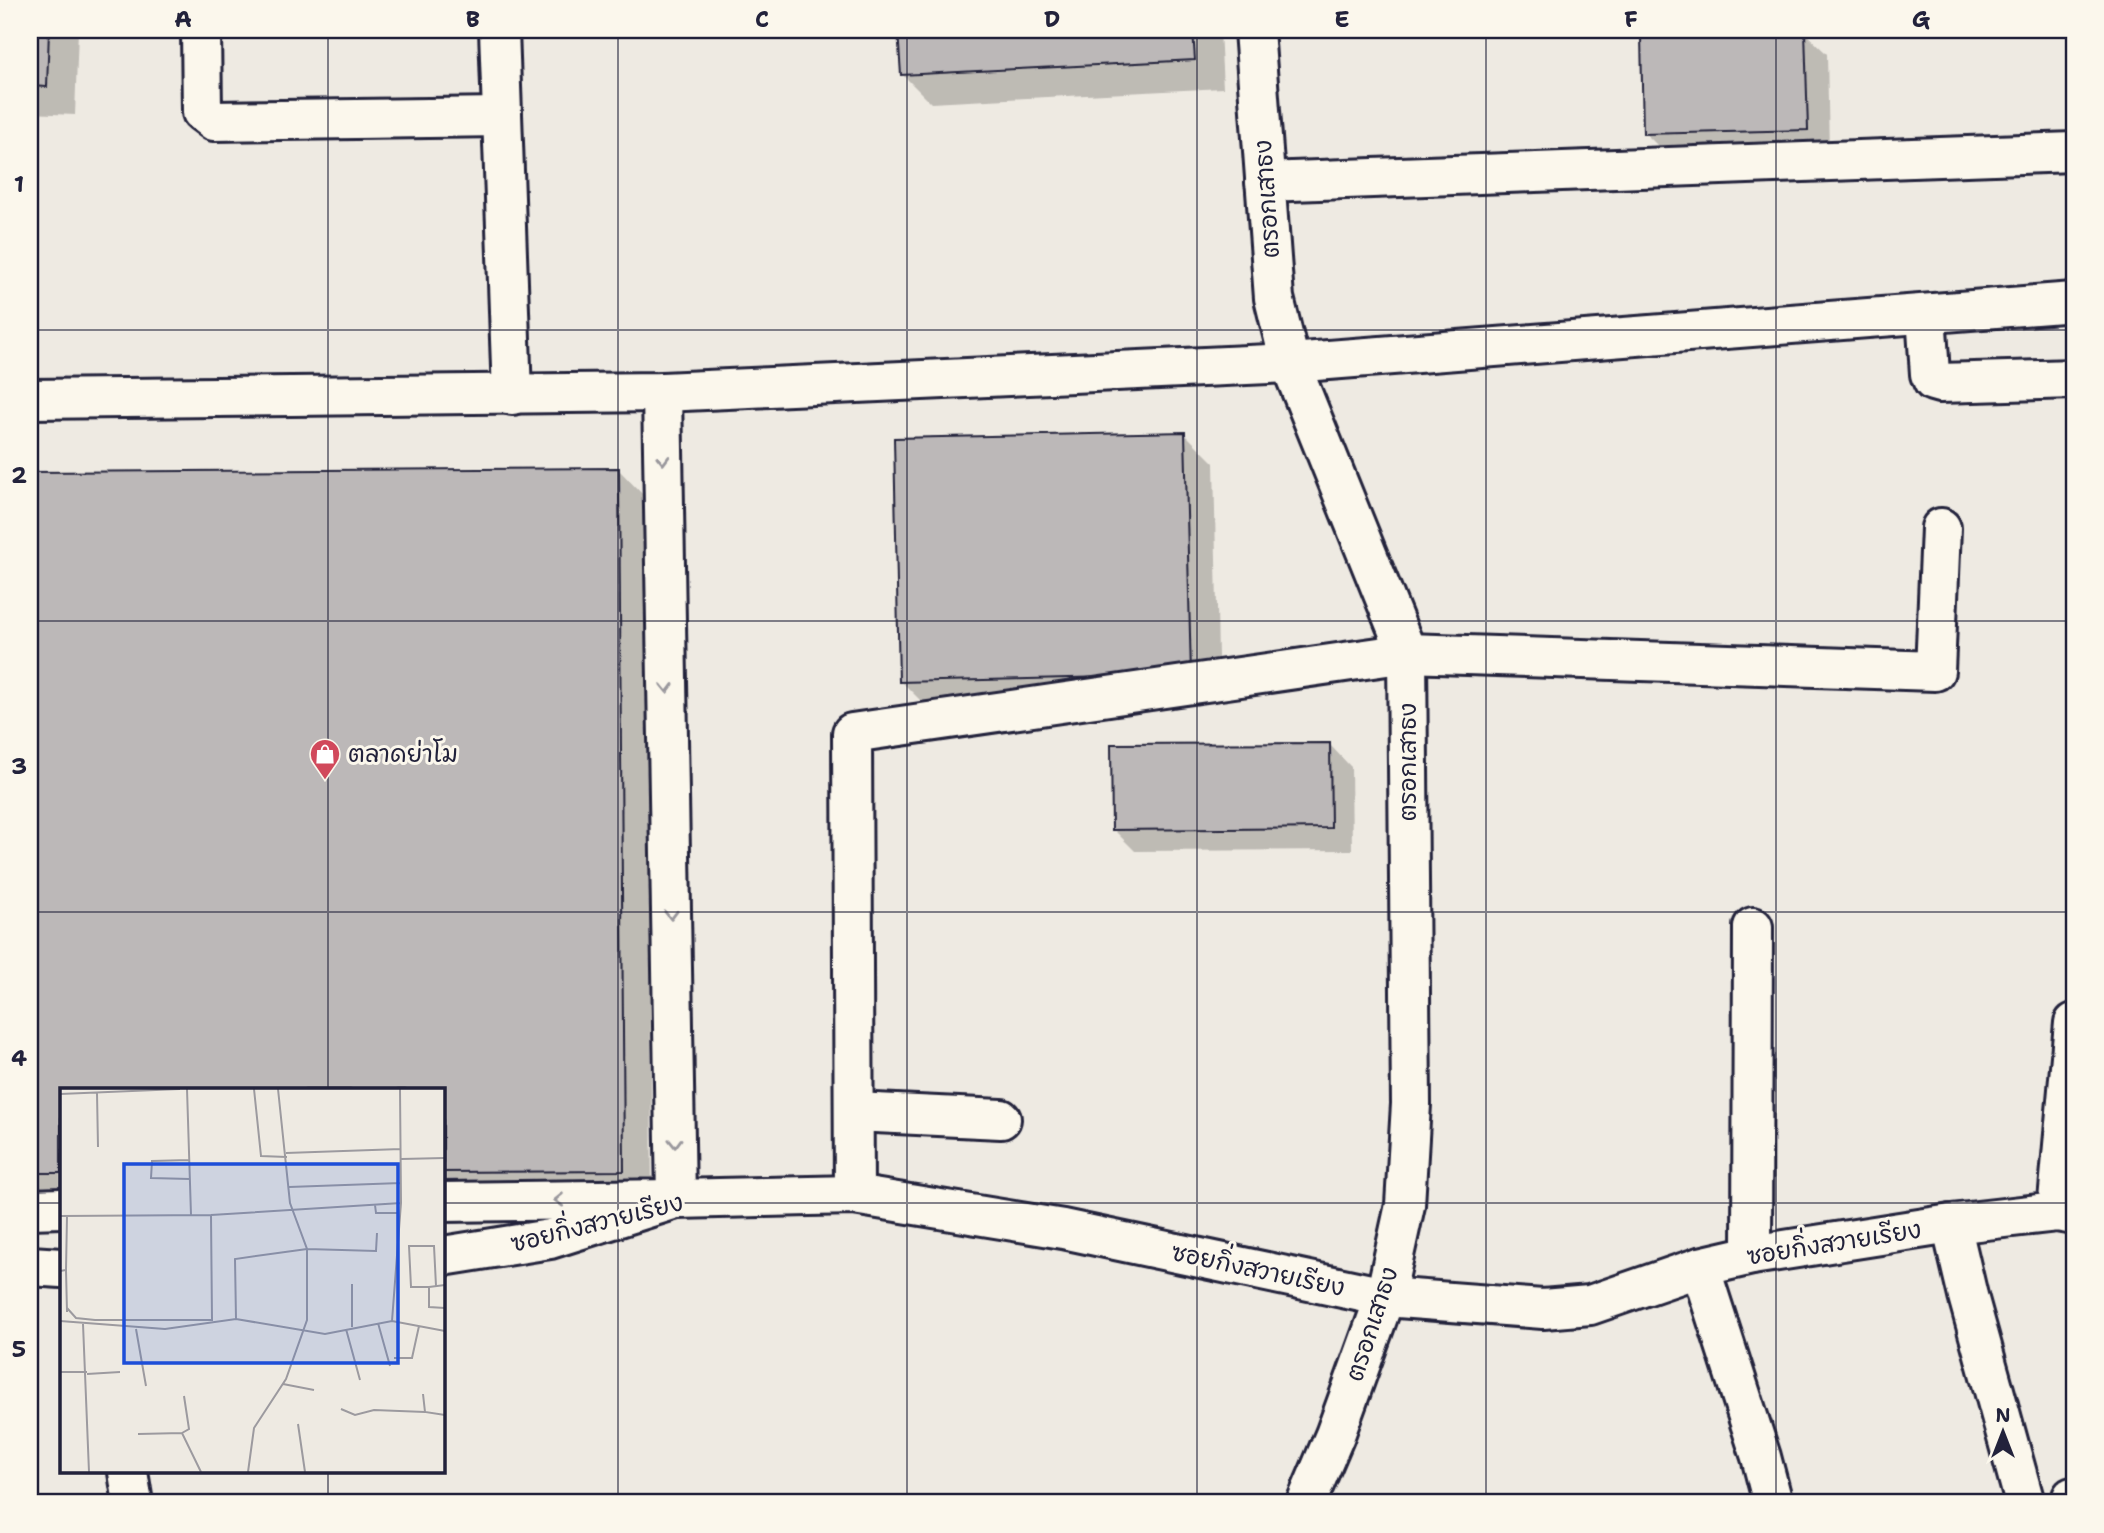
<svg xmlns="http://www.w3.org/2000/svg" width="2104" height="1533" font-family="'Shantell Sans','Playpen Sans Thai',sans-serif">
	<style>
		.shadow { fill: #0003 }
		.building { fill: #bcb8b8; stroke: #22223b; stroke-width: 2 }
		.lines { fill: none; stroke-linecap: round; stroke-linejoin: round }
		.minor-casing { stroke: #22223b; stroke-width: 44 }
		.minor { stroke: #fbf7ec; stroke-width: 38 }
		.oneway { stroke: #99979c }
		.grid { fill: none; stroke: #22223b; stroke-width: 2; stroke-opacity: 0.55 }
		.labels { text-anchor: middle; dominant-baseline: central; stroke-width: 6; stroke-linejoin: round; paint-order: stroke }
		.street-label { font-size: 24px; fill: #22223b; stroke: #fbf7ec }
		.poi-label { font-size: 24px; fill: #22223b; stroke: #fbf7ec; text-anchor: start }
		.inset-road { fill: none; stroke: #9c9a9f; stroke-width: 2 }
		.view { fill: #1d4ed8; fill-opacity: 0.15; stroke: #1d4ed8; stroke-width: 3.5 }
		.inset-edge { fill: none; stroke: #22223b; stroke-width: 3.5 }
		.neatline { fill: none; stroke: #22223b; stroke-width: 2.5 }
		.grid-label { font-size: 23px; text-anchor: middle; font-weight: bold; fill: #22223b }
	</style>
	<rect width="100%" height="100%" fill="#eeeae2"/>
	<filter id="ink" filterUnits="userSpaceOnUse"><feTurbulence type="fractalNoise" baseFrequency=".0143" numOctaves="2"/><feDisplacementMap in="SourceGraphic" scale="14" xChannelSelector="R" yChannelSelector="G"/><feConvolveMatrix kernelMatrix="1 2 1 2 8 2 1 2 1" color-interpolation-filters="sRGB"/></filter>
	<g filter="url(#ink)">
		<g class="shadow">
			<polygon points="30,30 78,30 75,115 30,113"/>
			<polygon points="900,30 1220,30 1223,88 931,103 902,74"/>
			<polygon points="1804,32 1827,54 1829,151 1667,155 1645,133"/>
			<polygon points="1185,434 1214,463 1219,703 930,710 901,681"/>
			<polygon points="619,470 647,499 652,1199 443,1200 443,1090 61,1090 61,1201 30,1201 30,474"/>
			<polygon points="1329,744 1351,767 1352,850 1135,851 1113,829"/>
		</g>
		<g class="building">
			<polygon points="30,30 49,30 47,87 30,86"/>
			<polygon points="898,30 1193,30 1195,60 901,75"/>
			<polygon points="1805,30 1808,130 1643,134 1641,35"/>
			<polygon points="1185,432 1191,675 899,682 894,438"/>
			<polygon points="619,468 624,1171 443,1172 443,1090 61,1090 61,1173 30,1173 30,472"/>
			<polygon points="1330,743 1331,828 1112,830 1111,744"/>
		</g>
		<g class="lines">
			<g class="minor-casing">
				<g id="minor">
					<polyline points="201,30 202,112 214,121 502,117"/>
					<polyline points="499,30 512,395"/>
					<polyline points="1254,30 1274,298 1290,363 1407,653 1411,1104 1405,1205 1385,1297 1335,1435 1306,1503"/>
					<polyline points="1265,182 2074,152"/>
					<polyline points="1926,314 1930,374 1933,381 1940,383 2074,379"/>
					<polyline points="30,399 662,392 1290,363 2074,302"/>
					<polyline points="854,1112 1001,1119"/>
					<polyline points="854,1195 852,733 1407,653 1935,671 1941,528"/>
					<polyline points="443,1202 676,1199 662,392"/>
					<polyline points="30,1209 61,1208"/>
					<polyline points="2057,1212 2074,1023"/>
					<polyline points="1951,1224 1968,1296 2025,1503"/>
					<polyline points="1752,1255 1753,927"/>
					<polyline points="443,1256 550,1239 676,1199 854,1195 1063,1229 1385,1297 1543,1309 1590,1305 1700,1267 1752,1255 1951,1224 2057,1212 2074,1215"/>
					<polyline points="30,1266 61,1268"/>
					<polyline points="1700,1267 1761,1457 1773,1503"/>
					<polyline points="128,1472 133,1503"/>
					<polyline points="2072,1497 2074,1497"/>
				</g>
			</g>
			<use href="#minor" class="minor"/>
		</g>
		<defs><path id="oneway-chevron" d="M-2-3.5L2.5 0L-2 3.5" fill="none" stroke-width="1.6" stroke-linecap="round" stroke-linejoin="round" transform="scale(1.75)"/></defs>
		<g class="oneway">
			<use href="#oneway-chevron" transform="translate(663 460) rotate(89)"/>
			<use href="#oneway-chevron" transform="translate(667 688) rotate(89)"/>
			<use href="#oneway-chevron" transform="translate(671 915) rotate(89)"/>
			<use href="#oneway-chevron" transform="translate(675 1143) rotate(89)"/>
			<use href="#oneway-chevron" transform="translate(559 1200) rotate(179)"/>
		</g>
	</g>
	<path class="grid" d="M328,30v1060M618,30v1473M907,30v1473M1197,30v1473M1486,30v1473M1776,30v1473M30,330h2044M30,621h2044M30,912h2044M30,1203h31M443,1203h1631M328,1472v31"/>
	<defs>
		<g id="shop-pin" transform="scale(1.575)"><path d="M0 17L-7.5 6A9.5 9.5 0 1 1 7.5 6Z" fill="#d1495b" stroke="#fbf7ec"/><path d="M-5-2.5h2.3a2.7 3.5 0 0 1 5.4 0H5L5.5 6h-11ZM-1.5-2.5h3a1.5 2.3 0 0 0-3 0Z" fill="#fff"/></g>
	</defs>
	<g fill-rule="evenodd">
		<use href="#shop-pin" x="325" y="754"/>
	</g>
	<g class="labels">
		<g class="street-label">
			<text transform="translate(1267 199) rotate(-94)">ตรอกเสาธง</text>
			<text transform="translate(1408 762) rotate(-90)">ตรอกเสาธง</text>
			<text transform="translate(597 1223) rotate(-14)">ซอยกิ่งสวายเรียง</text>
			<text transform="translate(1834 1243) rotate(-9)">ซอยกิ่งสวายเรียง</text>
			<text transform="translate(1258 1270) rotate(12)">ซอยกิ่งสวายเรียง</text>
			<text transform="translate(1372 1324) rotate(-72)">ตรอกเสาธง</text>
		</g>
		<g class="poi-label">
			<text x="348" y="754">ตลาดย่าโม</text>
		</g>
	</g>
	<g transform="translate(60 1088)">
		<rect width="385" height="385" fill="#eeeae2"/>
		<path class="inset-road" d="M127,1l4,126M194,1l7,67 26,1M37,5l1,54M0,6l120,-5M226,65l115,-4M341,71l44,-1M129,72l-37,1 -1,17 39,1M229,99l112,-4M315,117l1,8h21M0,128l151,-1 190,-12M6,182l1,-54M0,183l6,-1 1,42M376,198l-2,-40h-25l2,41h18l16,-2M369,199v20l16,1M7,220l9,10 19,2h117l-1,-105M176,231l-1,-60 72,-10 69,2 1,-18M0,233l105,8 71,-10 89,15 67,-13 53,10M332,233l9,-118 -1,-114M318,235l12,43M23,236l6,148M292,239v-43M76,241l10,57M286,241l14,51M334,270h18l7,-32M0,284h27M27,286l33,-2M223,296l31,6M363,306l2,18 20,3M281,321l14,6 19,-5 51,2M238,336l7,48M122,345l7,-4 -5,-33M78,346l44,-1 19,39M188,384l6,-44 32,-49 21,-59v-71l-17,-46 -12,-114"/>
		<path class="view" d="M64,76h274v199h-274z"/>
		<rect width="385" height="385" class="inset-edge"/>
	</g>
	<rect width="2104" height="1533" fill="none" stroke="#fbf7ec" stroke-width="77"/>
	<g transform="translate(2003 1432)" stroke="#fbf7ec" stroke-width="5" paint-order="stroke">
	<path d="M0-5L12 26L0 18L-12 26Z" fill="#22223b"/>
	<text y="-10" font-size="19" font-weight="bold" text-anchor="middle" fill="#22223b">N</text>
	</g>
	<rect x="38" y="38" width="2028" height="1456" class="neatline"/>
	<g class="grid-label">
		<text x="183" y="27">A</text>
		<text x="473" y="27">B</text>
		<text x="762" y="27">C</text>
		<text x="1052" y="27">D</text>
		<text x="1342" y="27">E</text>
		<text x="1631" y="27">F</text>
		<text x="1921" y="27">G</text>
		<text x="19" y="192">1</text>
		<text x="19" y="483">2</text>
		<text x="19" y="774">3</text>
		<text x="19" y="1066">4</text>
		<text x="19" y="1357">5</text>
	</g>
</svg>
